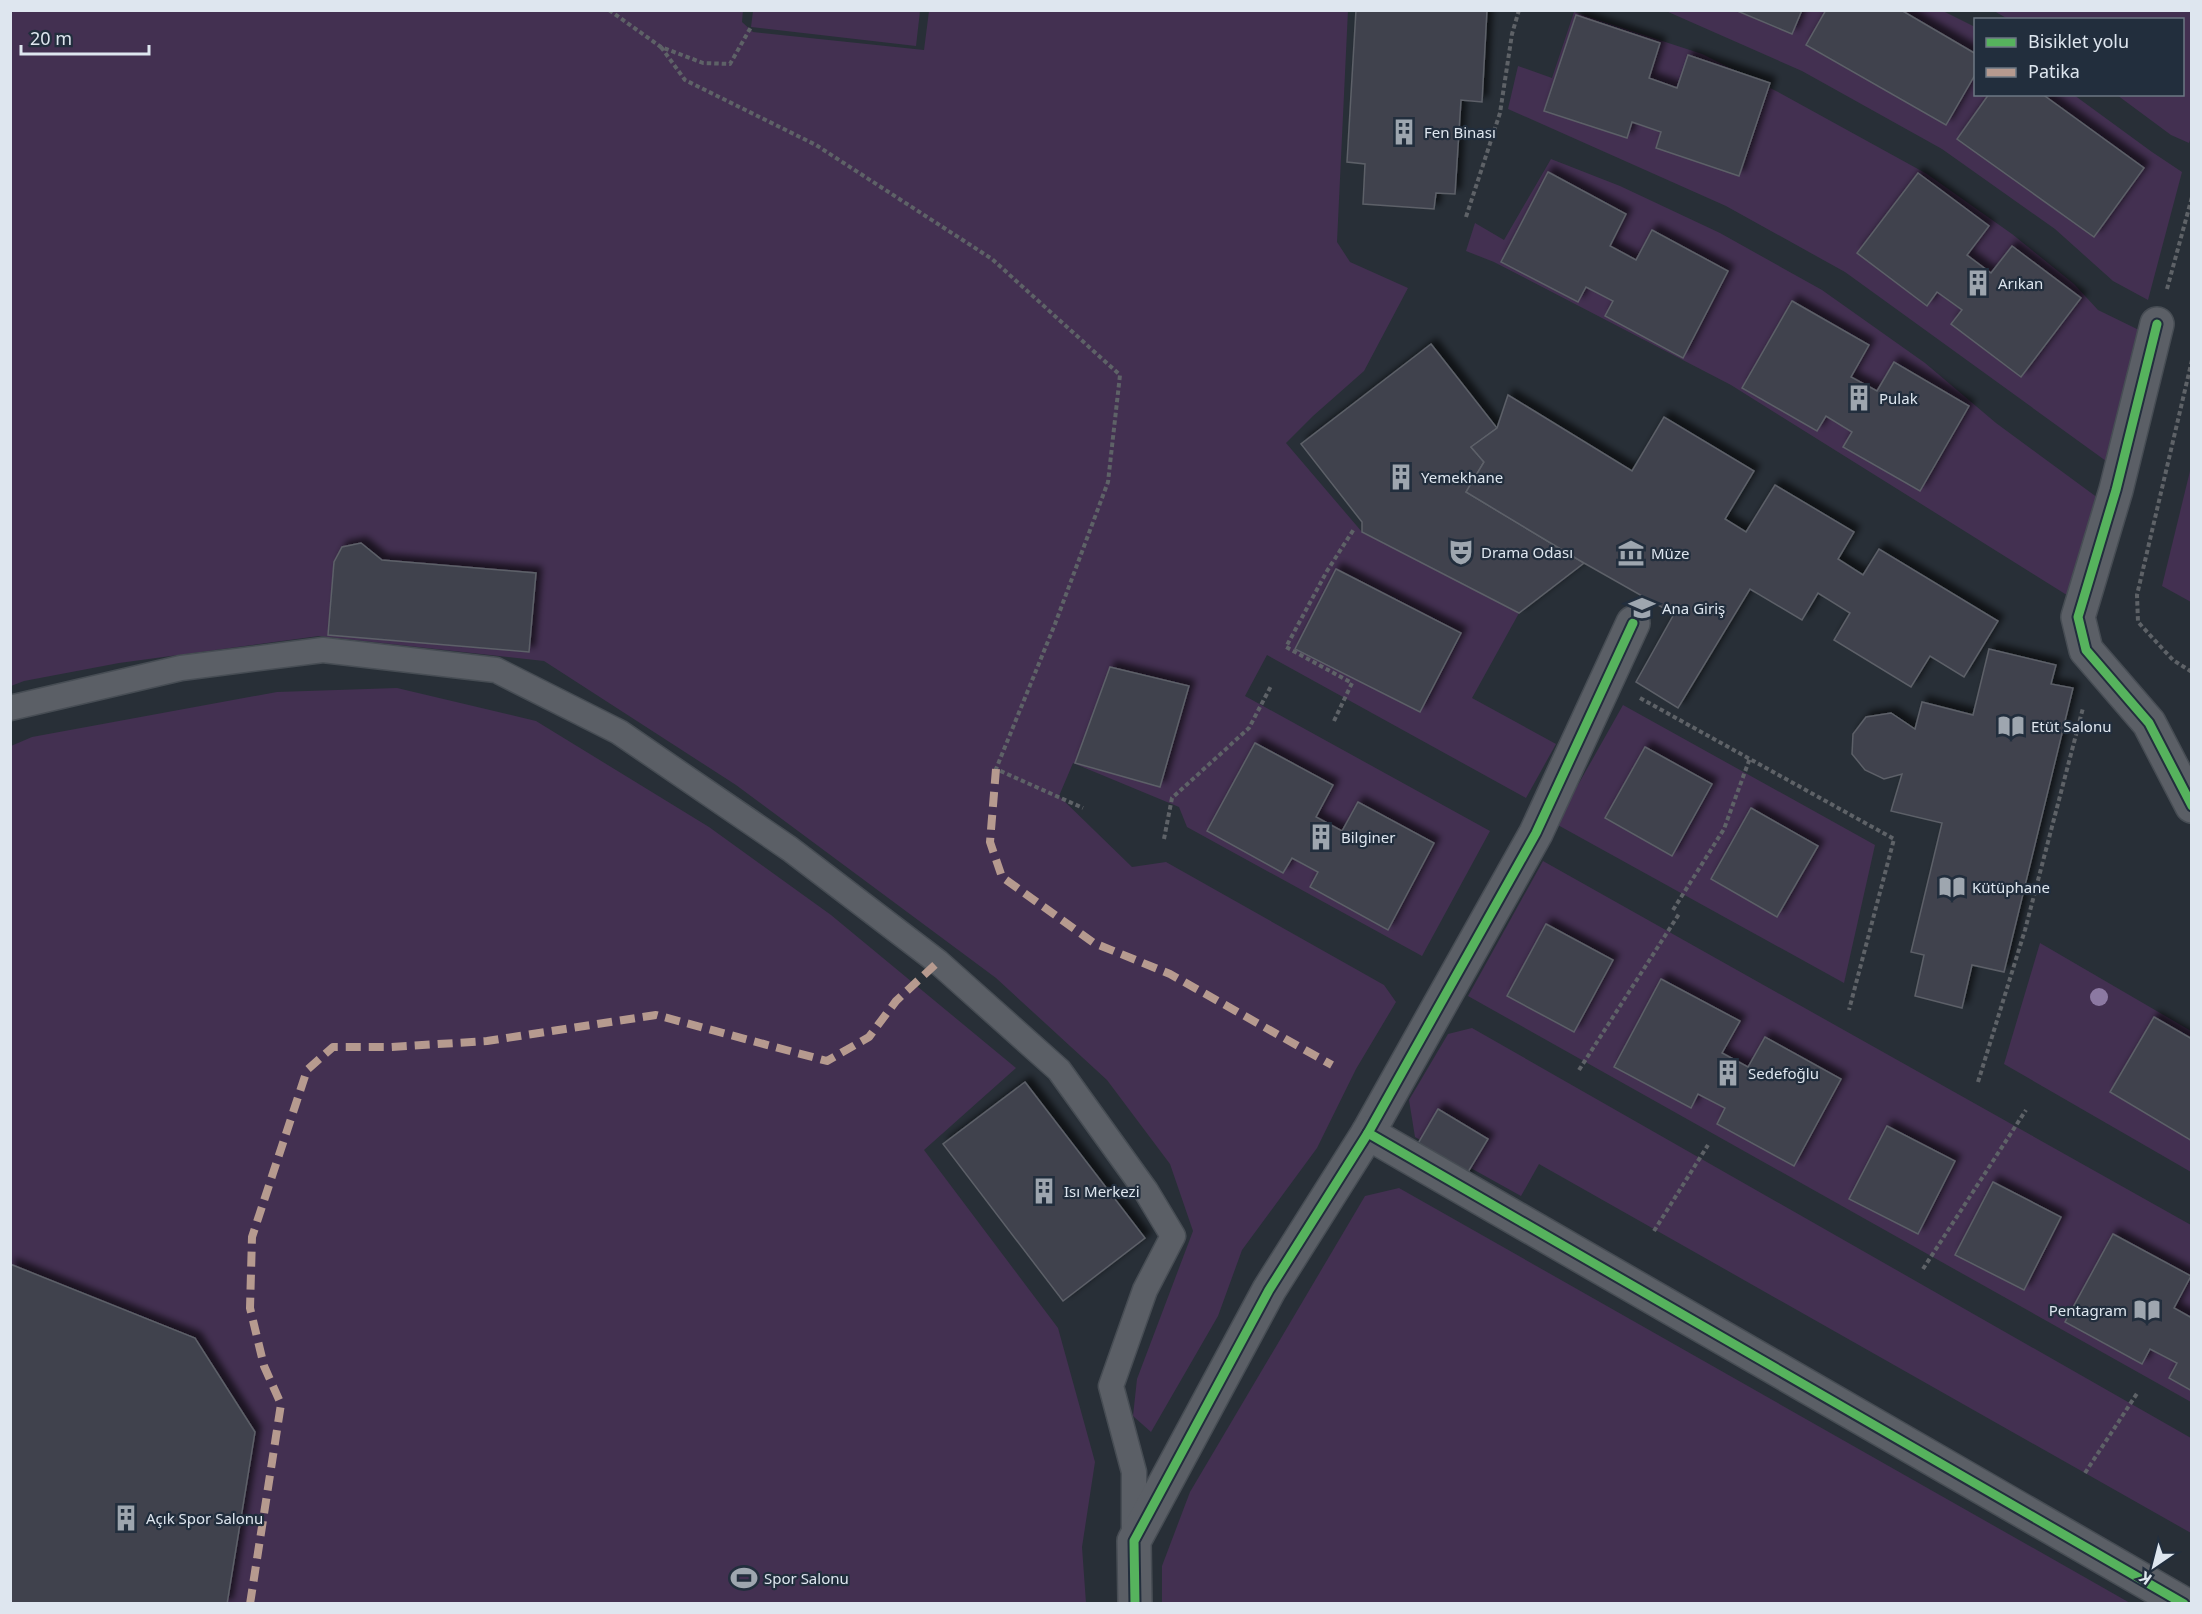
<svg xmlns="http://www.w3.org/2000/svg" width="2202" height="1614" font-family="'Noto Sans',sans-serif">
	<style>
		.green { fill: #433051 }
		.building { fill: #3f424e; stroke: #5d6068; stroke-width: 1.5; filter: url(#shadow) }
		.lines { fill: none; stroke-linecap: round; stroke-linejoin: round }
		.service-casing { stroke: #474d54; stroke-width: 27 }
		.minor-casing { stroke: #474d54; stroke-width: 36 }
		.path { stroke: #5e6267; stroke-width: 4; stroke-dasharray: 4.5 3; stroke-linecap: butt }
		.service { stroke: #5b5f66; stroke-width: 24 }
		.minor { stroke: #5b5f66; stroke-width: 33 }
		.quiet { stroke: #b69a8f; stroke-width: 8; stroke-dasharray: 15 8; stroke-linecap: butt }
		.cycleway-casing { stroke: #222e3d; stroke-width: 13 }
		.cycleway { stroke: #56b35d; stroke-width: 9 }
		.tree { fill: #8c79a2 }
		.labels { text-anchor: middle; dominant-baseline: central; stroke-width: 4.5; stroke-linejoin: round; paint-order: stroke }
		.poi-label { font-size: 15px; fill: #dee6ef; stroke: #222e3d; text-anchor: start }
	</style>
	<defs>
		<filter id="shadow"><feDropShadow dx="5.5" dy="-5.5" stdDeviation="3" flood-color="#0009"/></filter>
	</defs>
	<rect width="100%" height="100%" fill="#282f37"/>
	<g class="green">
		<polygon points="743,10 742,22 753,32 924,50 929,11 1348,10 1337,242 1350,262 1408,288 1364,371 1313,416 1286,443 1362,532 1519,613 1472,698 1556,744 1526,798 1267,655 1245,696 1490,831 1422,956 1187,827 1179,807 1073,763 1059,796 1132,867 1166,862 1384,985 1396,1002 1356,1069 1317,1148 1242,1250 1218,1316 1151,1432 1133,1416 1137,1379 1193,1231 1170,1164 1107,1080 996,978 736,785 544,661 319,636 119,663 24,681 11,686 10,14 14,11"/>
		<polygon points="753,11 920,11 916,46 751,27"/>
		<polygon points="1666,11 1943,11 1975,27 1976,94 2074,95 2152,152 2182,172 2148,300 2113,281 2055,229 1942,149 1802,71"/>
		<polygon points="1994,11 2191,11 2192,134 2189,143 2171,135 2117,95 2182,94 2182,20 2008,19"/>
		<polygon points="1574,12 1702,54 1778,92 1927,174 2012,234 2074,284 2098,310 2139,330 2106,461 1845,272 1726,206 1508,109 1518,66 1552,78"/>
		<polygon points="1551,159 1620,186 1720,233 1822,290 1925,363 1996,423 2098,498 2070,597 1731,385 1494,262 1466,251 1475,223 1504,240"/>
		<polygon points="2191,467 2191,602 2162,586"/>
		<polygon points="397,688 536,721 709,827 831,915 1016,1068 924,1150 1058,1328 1095,1462 1082,1547 1086,1603 11,1604 11,746 32,737 277,692"/>
		<polygon points="1623,705 1875,845 1844,983 1556,824"/>
		<polygon points="1543,861 2191,1225 2191,1402 1468,996"/>
		<polygon points="2040,943 2191,1031 2191,1172 2004,1064"/>
		<polygon points="1472,1028 2191,1438 2191,1533 1539,1164 1521,1196 1415,1137 1409,1100 1448,1034"/>
		<polygon points="1399,1188 2130,1603 1162,1603 1162,1566 1190,1492 1365,1196"/>
	</g>
	<g class="building">
		<polygon points="1356,10 1487,10 1482,102 1461,100 1455,194 1436,193 1434,209 1363,204 1365,164 1347,162"/>
		<polygon points="1735,10 1802,10 1792,34"/>
		<polygon points="1826,10 1901,10 1976,54 1976,73 1946,125 1806,45"/>
		<polygon points="1576,15 1660,43 1649,78 1677,88 1688,55 1770,83 1739,176 1656,148 1661,132 1632,122 1627,138 1544,111"/>
		<polygon points="1989,94 2042,94 2144,168 2094,237 1957,139"/>
		<polygon points="1548,172 1626,214 1610,246 1636,260 1652,230 1728,271 1683,358 1605,316 1613,301 1586,287 1578,302 1501,262"/>
		<polygon points="1918,173 1989,226 1967,255 1991,273 2012,246 2081,298 2021,377 1951,324 1962,310 1937,292 1927,306 1857,253"/>
		<polygon points="1792,301 1869,345 1851,377 1877,391 1894,362 1969,406 1920,491 1843,447 1852,432 1826,416 1817,431 1742,388"/>
		<polygon points="1431,344 1497,428 1471,447 1484,462 1466,492 1584,563 1519,613 1362,532 1362,522 1301,444"/>
		<polygon points="1508,395 1632,471 1664,417 1754,471 1725,519 1746,532 1775,485 1854,532 1838,559 1863,575 1879,549 1998,621 1964,677 1930,656 1911,687 1834,640 1850,613 1818,593 1802,620 1750,589 1678,708 1636,682 1674,614 1584,563 1466,492 1484,462 1471,447 1497,428"/>
		<polygon points="361,543 382,560 536,573 529,652 328,635 334,562 342,547"/>
		<polygon points="1336,569 1461,633 1420,712 1295,649"/>
		<polygon points="1989,649 2056,665 2051,684 2073,688 2004,972 1972,965 1962,1008 1915,996 1924,955 1911,952 1942,823 1891,811 1902,774 1884,779 1865,770 1852,754 1853,734 1866,717 1891,713 1915,729 1922,702 1973,715"/>
		<polygon points="1110,667 1189,686 1160,787 1075,763"/>
		<polygon points="1255,743 1333,785 1316,817 1342,831 1358,802 1434,843 1388,930 1310,887 1318,872 1292,858 1283,873 1207,831"/>
		<polygon points="1645,747 1712,784 1672,856 1605,818"/>
		<polygon points="1751,808 1818,846 1777,917 1711,879"/>
		<polygon points="1546,924 1613,960 1574,1032 1507,996"/>
		<polygon points="1661,979 1740,1021 1722,1053 1748,1067 1765,1037 1841,1079 1794,1166 1717,1124 1725,1108 1698,1094 1691,1108 1614,1067"/>
		<polygon points="2154,1017 2192,1039 2192,1141 2110,1092"/>
		<polygon points="1025,1082 1145,1238 1063,1301 943,1144"/>
		<polygon points="1438,1109 1488,1139 1462,1182 1413,1152"/>
		<polygon points="1887,1126 1955,1161 1918,1234 1849,1199"/>
		<polygon points="1993,1182 2061,1217 2024,1290 1955,1255"/>
		<polygon points="2113,1234 2191,1276 2174,1308 2192,1318 2192,1391 2169,1378 2177,1363 2150,1349 2142,1364 2065,1322"/>
		<polygon points="10,1264 195,1338 255,1432 227,1604 10,1604"/>
	</g>
	<g class="lines">
		<g class="service-casing">
			<polyline id="service" points="10,708 181,668 323,650 496,670 619,732 790,849 938,962 1059,1070 1146,1191 1173,1236 1145,1290 1111,1386 1134,1472 1134,1538"/>
		</g>
		<g class="minor-casing">
			<g id="minor">
				<polyline points="2157,324 2116,490 2078,617 2086,650 2149,723 2192,806"/>
				<polyline points="1368,1133 1536,833 1633,623"/>
				<polyline points="1135,1604 1134,1541 1269,1290 1368,1133 2184,1604"/>
			</g>
		</g>
		<g class="path">
			<polyline points="609,10 661,47 703,63 730,64 751,27"/>
			<polyline points="661,47 685,80 816,145 992,259 1120,375 1108,482 1055,624 996,769 1083,808"/>
			<polyline points="1466,217 1500,113 1512,34 1519,10"/>
			<polyline points="2167,289 2192,197"/>
			<polyline points="2192,360 2137,595 2138,622 2173,660 2192,672"/>
			<polyline points="1640,698 1894,839 1849,1010"/>
			<polyline points="1334,721 1352,683 1286,647 1327,571 1354,529"/>
			<polyline points="1164,839 1172,798 1249,728 1271,686"/>
			<polyline points="1673,910 1724,829 1750,758"/>
			<polyline points="1579,1070 1679,914"/>
			<polyline points="1978,1082 2025,930 2083,708"/>
			<polyline points="1654,1231 1708,1145"/>
			<polyline points="1923,1269 2026,1110"/>
			<polyline points="2085,1473 2138,1392"/>
		</g>
		<use href="#service" class="service"/>
		<use href="#minor" class="minor"/>
		<g class="quiet">
			<polyline points="996,769 990,842 1002,877 1094,943 1170,974 1332,1065"/>
			<polyline points="250,1604 281,1404 264,1366 250,1308 252,1237 307,1070 333,1047 391,1047 487,1041 656,1015 827,1061 869,1037 896,1001 938,962"/>
		</g>
		<g class="cycleway-casing">
			<g id="cycleway">
				<polyline points="2157,324 2116,490 2078,617 2086,650 2149,723 2192,806"/>
				<polyline points="1368,1133 1536,833 1633,623"/>
				<polyline points="1135,1604 1134,1541 1269,1290 1368,1133 2184,1604"/>
			</g>
		</g>
		<use href="#cycleway" class="cycleway"/>
	</g>
	<circle class="tree" cx="2099" cy="997" r="9"/>
	<defs>
		<g id="building-bare" transform="scale(2.07)"><path d="M-4-6H4V6H1V3H-1V6H-4ZM-2.5-4.3h1.7v1.8h-1.7ZM.8-4.3h1.7v1.8H.8ZM-2.5-1h1.7V.8h-1.7ZM.8-1h1.7V.8H.8Z" fill="#9ea6af" stroke="#222e3d" stroke-width="2.5" paint-order="stroke"/></g>
		<g id="theatre-bare" transform="scale(2.07)"><path d="M-5-5.5Q0-4 5-5.5V0Q5 5 0 6Q-5 5-5 0ZM-3.3-2.5H-1v1.5H-3.3ZM1-2.5H3.3v1.5H1ZM-2.8 1Q0 5.5 2.8 1Z" fill="#9ea6af" stroke="#222e3d" stroke-width="2.5" paint-order="stroke"/></g>
		<g id="museum-bare" transform="scale(2.07)"><path d="M0-6L6-3V-2H-6V-3ZM-5-1h2V3h-2ZM-1-1h2V3h-2ZM3-1h2V3H3ZM-6 4H6V6H-6Z" fill="#9ea6af" stroke="#222e3d" stroke-width="2.5" paint-order="stroke"/></g>
		<g id="school-bare" transform="scale(2.07)"><path d="M0-5L7-2L0 1L-7-2ZM-4 1L0 2.5L4 1V4Q0 6-4 4Z" fill="#9ea6af" stroke="#222e3d" stroke-width="2.5" paint-order="stroke"/></g>
		<g id="library-bare" transform="scale(2.07)"><path d="M-6-4Q-3-5.5-.7-3.5V5Q-3 3-6 4ZM6-4Q3-5.5 .7-3.5V5Q3 3 6 4Z" fill="#9ea6af" stroke="#222e3d" stroke-width="2.5" paint-order="stroke"/></g>
		<g id="stadium-bare" transform="scale(2.07)"><path d="M0-5a6.5 5 0 1 0 0 10a6.5 5 0 1 0 0-10ZM-3.5-1.8h7v3.6h-7Z" fill="#9ea6af" stroke="#222e3d" stroke-width="2.5" paint-order="stroke"/></g>
	</defs>
	<g fill-rule="evenodd">
		<use href="#building-bare" x="1404" y="132"/>
		<use href="#building-bare" x="1978" y="283"/>
		<use href="#building-bare" x="1859" y="398"/>
		<use href="#building-bare" x="1401" y="477"/>
		<use href="#theatre-bare" x="1461" y="552"/>
		<use href="#museum-bare" x="1631" y="553"/>
		<use href="#school-bare" x="1642" y="608"/>
		<use href="#library-bare" x="2011" y="726"/>
		<use href="#building-bare" x="1321" y="837"/>
		<use href="#library-bare" x="1952" y="887"/>
		<use href="#building-bare" x="1728" y="1073"/>
		<use href="#building-bare" x="1044" y="1191"/>
		<use href="#library-bare" x="2147" y="1310"/>
		<use href="#building-bare" x="126" y="1518"/>
		<use href="#stadium-bare" x="744" y="1578"/>
	</g>
	<g class="labels">
		<g class="poi-label">
			<text x="1424" y="132">Fen Binası</text>
			<text x="1998" y="283">Arıkan</text>
			<text x="1879" y="398">Pulak</text>
			<text x="1421" y="477">Yemekhane</text>
			<text x="1481" y="552">Drama Odası</text>
			<text x="1651" y="553">Müze</text>
			<text x="1662" y="608">Ana Giriş</text>
			<text x="2031" y="726">Etüt Salonu</text>
			<text x="1341" y="837">Bilginer</text>
			<text x="1972" y="887">Kütüphane</text>
			<text x="1748" y="1073">Sedefoğlu</text>
			<text x="1064" y="1191">Isı Merkezi</text>
			<text x="2127" y="1310" text-anchor="end">Pentagram</text>
			<text x="146" y="1518">Açık Spor Salonu</text>
			<text x="764" y="1578">Spor Salonu</text>
		</g>
	</g>
	<rect width="2202" height="1614" fill="none" stroke="#dee6ef" stroke-width="24"/>
	<rect x="1974" y="18" width="210" height="78" fill="#222e3d" stroke="#6d7884" stroke-width="1.5"/>
	<rect x="1986" y="38" width="30" height="9" fill="#56b35d" stroke="#6d7884" stroke-width="1.5"/>
	<text x="2028" y="48" font-size="18" fill="#dee6ef">Bisiklet yolu</text>
	<rect x="1986" y="68" width="30" height="9" fill="#b69a8f" stroke="#6d7884" stroke-width="1.5"/>
	<text x="2028" y="78" font-size="18" fill="#dee6ef">Patika</text>
	<g transform="translate(2154 1566) rotate(215)" stroke="#222e3d" stroke-width="4.5" paint-order="stroke">
	<path d="M0-4.5L10 22L0 15L-10 22Z" fill="#dee6ef"/>
	<text y="-9" font-size="16" font-weight="bold" text-anchor="middle" fill="#dee6ef">K</text>
	</g>
	<path d="M21 45v9h128v-9" fill="none" stroke="#dee6ef" stroke-width="3"/>
	<text x="30" y="45" font-size="18" fill="#dee6ef" stroke="#222e3d" stroke-width="4.5" paint-order="stroke">20 m</text>
</svg>
